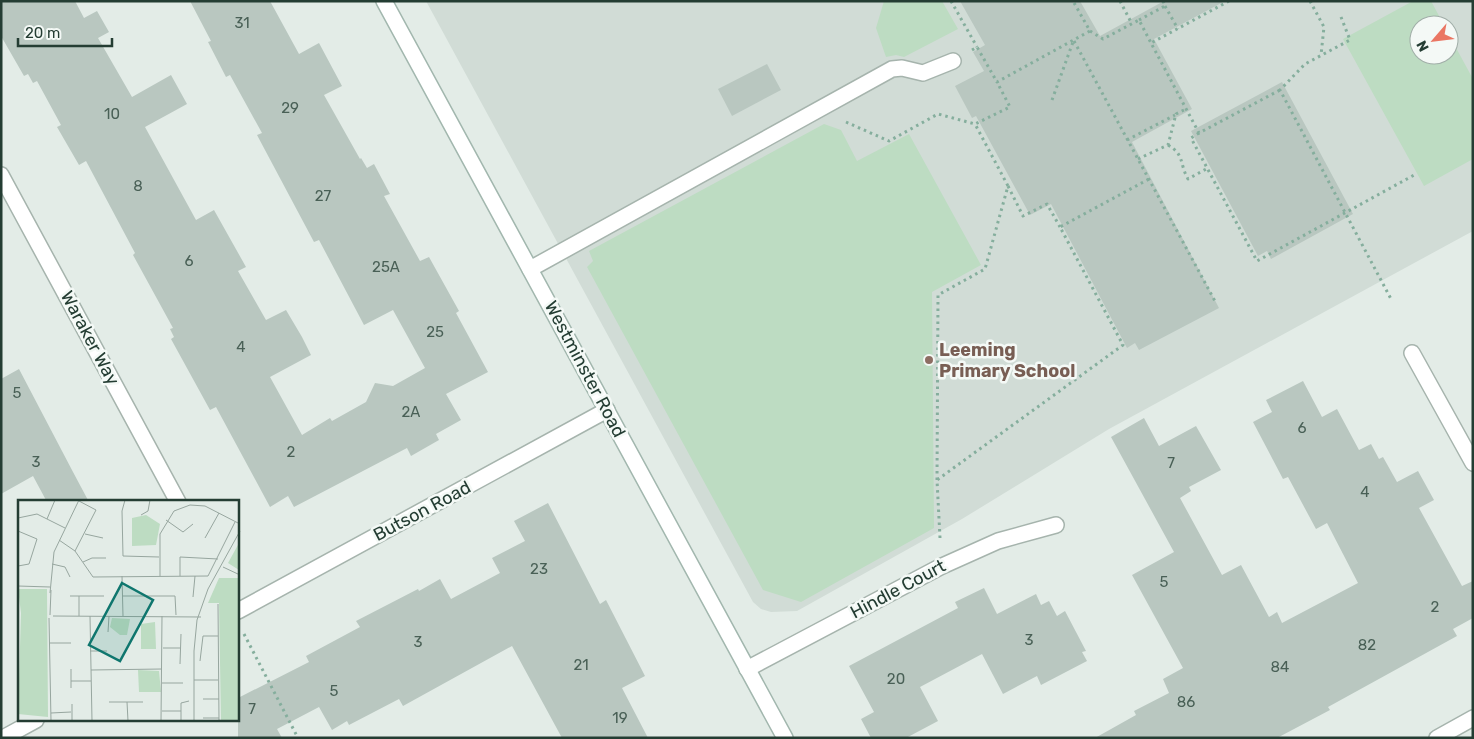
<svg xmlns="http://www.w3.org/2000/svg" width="1474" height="739" font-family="Rubik,sans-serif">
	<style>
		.built { fill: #d1dcd6; fill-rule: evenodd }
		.green { fill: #bddcc2 }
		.building { fill: #b9c7c0 }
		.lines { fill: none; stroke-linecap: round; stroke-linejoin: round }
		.service-casing { stroke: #a6b4ad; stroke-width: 18 }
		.minor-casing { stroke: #a6b4ad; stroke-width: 18 }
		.secondary-casing { stroke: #a2b7ae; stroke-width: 18 }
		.path { stroke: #85ae9d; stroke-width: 3; stroke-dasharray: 2.5 4; stroke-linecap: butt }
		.service { stroke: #fff; stroke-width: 15 }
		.minor { stroke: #fff; stroke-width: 15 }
		.secondary { stroke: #fff; stroke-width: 15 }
		.education-dot { fill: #8d6e63; stroke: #f4f9f6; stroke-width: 2 }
		.labels { text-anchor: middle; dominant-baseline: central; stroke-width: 5; stroke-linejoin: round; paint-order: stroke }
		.number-label { font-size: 15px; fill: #496056 }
		.street-label { font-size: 18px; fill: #243d33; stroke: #f4f9f6 }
		.education-label { font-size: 18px; font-weight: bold; fill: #785e54; stroke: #f4f9f6; text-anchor: start }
		.inset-road { fill: none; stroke: #97a69f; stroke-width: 1 }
		.view { fill: #0f766e; fill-opacity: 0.15; stroke: #0f766e; stroke-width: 2.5 }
		.inset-edge { fill: none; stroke: #243d33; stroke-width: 2.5 }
	</style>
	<rect width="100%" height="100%" fill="#e3ece7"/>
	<path class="built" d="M426,1h1047v230l-364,198 -147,90 -165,92 -26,1 -10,-3 -8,-7zM1419,25h30v30h-30z"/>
	<g class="green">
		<polygon points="884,1 942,1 958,29 904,57 896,55 886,57 876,28"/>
		<polygon points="1413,1 1431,1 1444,25 1419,25 1419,55 1449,55 1449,35 1473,79 1473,159 1424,186 1343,39"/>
		<polygon points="824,124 841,130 857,161 909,134 981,265 932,292 934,528 801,602 763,590 587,267 593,261 589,251"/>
	</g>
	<g class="building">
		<polygon points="1,1 75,1 84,18 97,11 109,32 98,38 132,97 171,75 187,104 145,127 196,220 214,210 246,267 238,271 266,320 286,310 302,337 311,355 270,377 302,435 330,418 332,421 366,402 375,383 393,386 425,368 393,310 364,325 319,240 314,242 257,135 262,133 230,75 226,77 208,42 211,41 190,1 270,1 299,54 319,43 342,86 324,95 360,159 361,158 367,168 374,164 390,194 384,196 420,261 429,257 459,311 456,313 488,372 446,394 461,420 436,434 439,440 411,456 407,448 294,507 288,496 270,507 216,407 210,410 171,339 174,337 170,329 173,328 133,255 135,253 86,161 79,165 57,127 61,125 37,81 33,83 28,74 24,76 1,36"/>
		<polygon points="960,1 1080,1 1100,36 1164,1 1225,1 1154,39 1192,109 1132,142 1219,308 1139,350 1135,343 1127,348 1051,204 1030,215 976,116 972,118 955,86 984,71 973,52 985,45"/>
		<polygon points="767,64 781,90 732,116 718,89"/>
		<polygon points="1282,82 1353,214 1271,259 1267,251 1258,256 1191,131"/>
		<polygon points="19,369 73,472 89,502 47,502 33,476 1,494 1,379"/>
		<polygon points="1303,381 1322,417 1337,409 1359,450 1371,444 1379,459 1383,457 1397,482 1418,471 1434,500 1419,508 1462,586 1473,581 1473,618 1453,629 1457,636 1328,707 1330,710 1277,738 1095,738 1136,715 1134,711 1169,693 1163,679 1183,668 1132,575 1174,552 1111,437 1144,418 1159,446 1196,426 1221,470 1189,487 1191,491 1180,498 1222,575 1241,565 1269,617 1277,612 1282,623 1358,583 1327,523 1316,529 1288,477 1283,479 1253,422 1272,412 1266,400"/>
		<polygon points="548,503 600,604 606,600 645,676 622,688 648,738 562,738 512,646 403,706 399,699 349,725 347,721 332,730 319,707 277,729 282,738 238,738 238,698 309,662 306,656 360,627 356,621 418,589 419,591 440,579 451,599 500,573 492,558 525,541 514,521"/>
		<polygon points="984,588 997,614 1036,594 1041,605 1049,601 1057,616 1065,611 1086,651 1082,652 1087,661 1041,685 1037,676 1003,694 982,654 920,687 938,721 906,738 871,738 861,719 874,712 849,666 958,608 955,602"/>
	</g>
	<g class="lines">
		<g class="service-casing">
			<polyline id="service" points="530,269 892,69 902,68 923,73 953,61"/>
		</g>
		<g class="minor-casing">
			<g id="minor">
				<polyline points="1,175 178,502"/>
				<polyline points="1412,353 1473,463"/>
				<polyline points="238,611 607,410"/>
				<polyline points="747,669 940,567 998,541 1056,525"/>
				<polyline points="3,738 36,720"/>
				<polyline points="1437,738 1473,718"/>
			</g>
		</g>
		<g class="secondary-casing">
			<polyline id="secondary" points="384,1 785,738"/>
		</g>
		<g class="path">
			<polyline points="951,1 977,47"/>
			<polyline points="1120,1 1132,24"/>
			<polyline points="1229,1 1151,43 1199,133 1280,90"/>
			<polyline points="1310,1 1324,27 1321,55"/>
			<polyline points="1165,6 1178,29"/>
			<polyline points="1341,17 1350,40 1305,64 1280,90 1391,299"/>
			<polyline points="1139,20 1165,6 1163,1"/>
			<polyline points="1090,31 1103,39 1139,20 1151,43"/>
			<polyline points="1074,41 1216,303"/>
			<polyline points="972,50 977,47 997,82 1090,31 1073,1"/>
			<polyline points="1052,100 1073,42"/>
			<polyline points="846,122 889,141 938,114 975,124"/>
			<polyline points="1199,133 1191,138 1257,261 1416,174"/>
			<polyline points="1127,140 1175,115"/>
			<path d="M1168,145c17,10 11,18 20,34l20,-11"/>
			<polyline points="1138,159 1168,145 1176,114 1186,109"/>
			<polyline points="1008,186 1023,216 1047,204 1060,227"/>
			<polyline points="937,480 938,295 985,269 1008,186 975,124 1010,107 997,82"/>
			<polyline points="940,538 937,480 1123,345 1060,227 1149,179"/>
			<polyline points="244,634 298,738"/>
		</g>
		<use href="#service" class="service"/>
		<use href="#minor" class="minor"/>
		<use href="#secondary" class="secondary"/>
	</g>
	<circle class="education-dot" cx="929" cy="360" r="5"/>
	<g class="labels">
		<g class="number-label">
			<text x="242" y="23">31</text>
			<text x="290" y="108">29</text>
			<text x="112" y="114">10</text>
			<text x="138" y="186">8</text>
			<text x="323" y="196">27</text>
			<text x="189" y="261">6</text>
			<text x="386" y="267">25A</text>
			<text x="435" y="332">25</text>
			<text x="241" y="347">4</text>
			<text x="17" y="393">5</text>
			<text x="411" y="412">2A</text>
			<text x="1302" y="428">6</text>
			<text x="291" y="452">2</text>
			<text x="36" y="462">3</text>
			<text x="1171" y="463">7</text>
			<text x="1365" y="492">4</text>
			<text x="539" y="569">23</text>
			<text x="1164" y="582">5</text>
			<text x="1435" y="607">2</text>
			<text x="1029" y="640">3</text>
			<text x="418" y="642">3</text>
			<text x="1367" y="645">82</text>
			<text x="581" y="665">21</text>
			<text x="1280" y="667">84</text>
			<text x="896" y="679">20</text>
			<text x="334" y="691">5</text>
			<text x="1186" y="702">86</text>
			<text x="252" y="709">7</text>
			<text x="620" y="718">19</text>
		</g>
		<g class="street-label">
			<text transform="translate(90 338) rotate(62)">Waraker Way</text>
			<text transform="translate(585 369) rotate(62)">Westminster Road</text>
			<text transform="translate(422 511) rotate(-28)">Butson Road</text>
			<text transform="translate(898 589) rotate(-28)">Hindle Court</text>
		</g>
		<g class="education-label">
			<text x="939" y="350">Leeming<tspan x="939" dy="21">Primary School</tspan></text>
		</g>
	</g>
	<g transform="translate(18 500)">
		<rect width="221" height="221" fill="#e3ece7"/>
		<path d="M128,15l14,9 -4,21 -24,1v-28zM221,43v27l-11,-7zM201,78h20v143h-18l-2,-118h-11zM0,89h29l1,128 -30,-3 3,-101zM94,118l18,1 -3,16h-7l-10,-8zM137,122l1,27h-15v-25zM120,170l21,1 2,21h-22z" fill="#bddcc2"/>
		<path class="inset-road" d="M107,0l-3,11 1,45 36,1M123,15l7,-4 2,-11M0,18l19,-4 28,14M29,19l8,-19M148,20l17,12 10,-8M0,31l19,8 -8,25 -11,2M67,34l18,4M187,38l14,-25M41,40l16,11 18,26 115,-1 27,-54M57,51l21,-41 -17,-9M65,62l9,-4h14M34,64l13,3 5,10M205,67l17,8M104,76l1,40M142,76v-42l14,-23 16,-6 15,1 35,18M162,76v-19l38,2M0,86l32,1M32,93l4,-41 25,-52M52,96h34M61,96v20M104,96h53l1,19M175,97l2,-21M200,104l1,117M32,115l1,-25M35,116l148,1M72,116l2,105M31,118l2,103M90,132l1,-16M32,143h21M145,148h17M72,151h17M182,161l3,-25h15M162,164l1,-30M53,169v19M73,170l71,-1M176,180h24M53,181h20M144,183h21M185,199h16M91,202h34M109,202l1,19M54,204v17M144,211h19M33,213l20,-1M185,218h16M143,221l1,-105M163,221v-18l8,-2M176,221v-70l3,-31 11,-31 32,-58"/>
		<path class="view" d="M104,83l31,17 -33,61 -31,-16z"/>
		<rect width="221" height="221" class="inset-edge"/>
	</g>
	<rect width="1474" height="739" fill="none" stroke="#243d33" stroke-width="5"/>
	<g transform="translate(1434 40) rotate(242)"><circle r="24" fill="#f4f9f6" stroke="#a1aea8"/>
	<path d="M0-4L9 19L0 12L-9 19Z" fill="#ea7663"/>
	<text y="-8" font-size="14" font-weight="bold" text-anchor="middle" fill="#243d33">N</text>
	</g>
	<path d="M18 38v8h94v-8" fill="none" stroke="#243d33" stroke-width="2.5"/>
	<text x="25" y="38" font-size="15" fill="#243d33" stroke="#f4f9f6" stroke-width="4" paint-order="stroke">20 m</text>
</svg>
